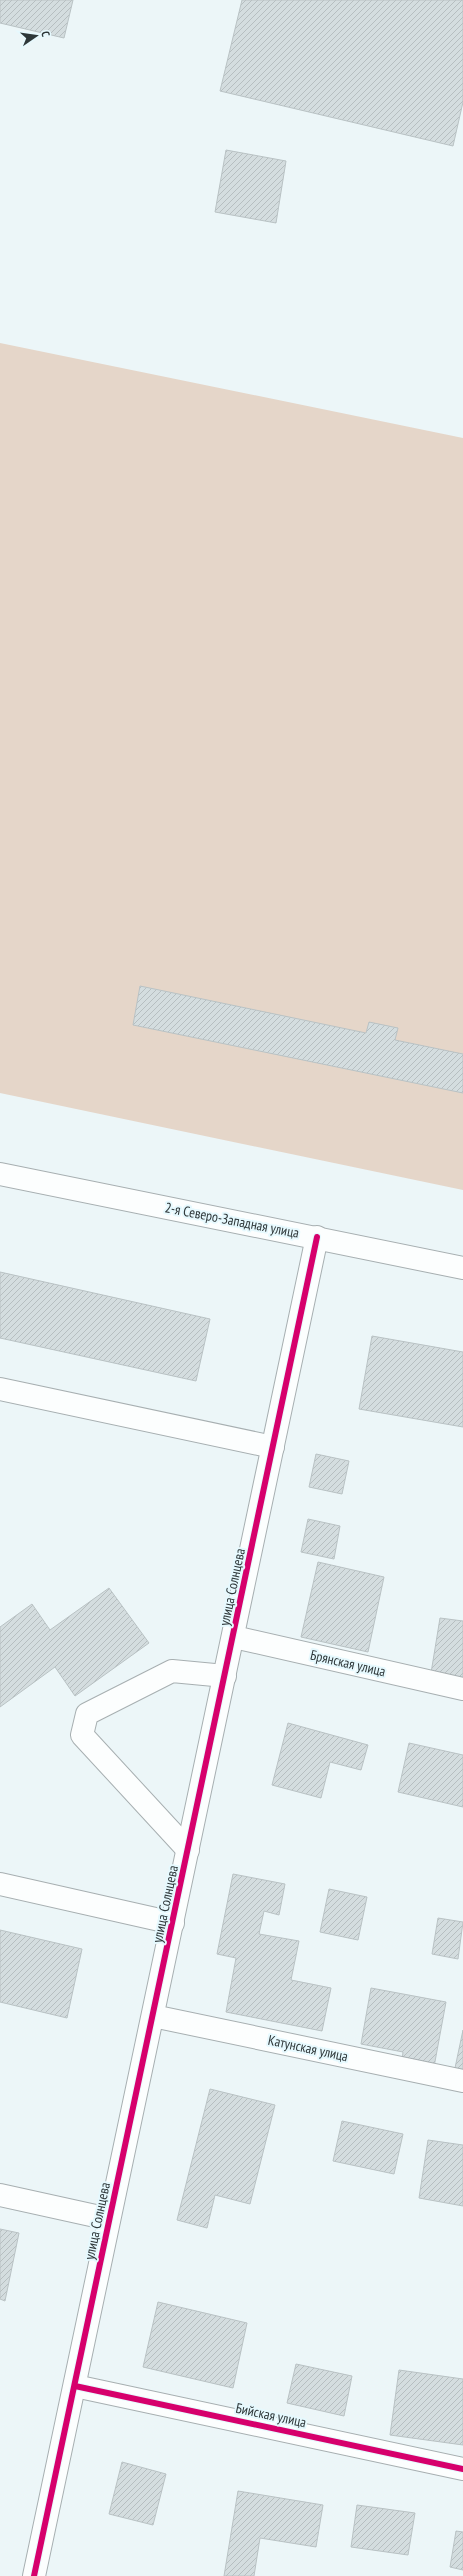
<svg xmlns="http://www.w3.org/2000/svg" width="463" height="2576" font-family="'PT Sans Narrow',sans-serif">
	<style>
		.grass { fill: #e5d6c9 }
		.building { fill: url(#building-hatch); stroke: #b9c2c4 }
		.lines { fill: none; stroke-linecap: round; stroke-linejoin: round }
		.minor-casing { stroke: #a7afb1; stroke-width: 24 }
		.minor { stroke: #fcfefe; stroke-width: 22 }
		.cycleway-casing { stroke: #e6f9fe; stroke-width: 8 }
		.cycleway { stroke: #d6006c; stroke-width: 6 }
		.labels { text-anchor: middle; dominant-baseline: central; stroke-width: 4; stroke-linejoin: round; paint-order: stroke }
		.street-label { font-size: 14px; fill: #2e3739; stroke: #e6f9fe }
	</style>
	<defs>
		<pattern id="building-hatch" width="6" height="6" patternUnits="userSpaceOnUse"><rect width="6" height="6" fill="#d4dddf"/><path d="M-1 1l2-2M0 6l6-6M5 7l2-2" fill="none" stroke="#b6bec0"/></pattern>
	</defs>
	<rect width="100%" height="100%" fill="#ecf6f8"/>
	<polygon class="grass" points="0,343 463,438 463,1190 0,1093"/>
	<g class="building">
		<polygon points="0,0 73,0 64,38 0,23"/>
		<polygon points="242,0 463,0 463,102 453,146 220,91"/>
		<polygon points="226,150 286,161 276,223 215,212"/>
		<polygon points="140,986 366,1033 369,1022 398,1028 395,1040 463,1054 463,1093 133,1025"/>
		<polygon points="0,1272 210,1319 196,1381 0,1338"/>
		<polygon points="372,1336 463,1352 463,1427 359,1409"/>
		<polygon points="316,1454 349,1461 342,1494 309,1487"/>
		<polygon points="308,1519 340,1526 334,1559 301,1552"/>
		<polygon points="318,1562 384,1577 368,1652 301,1637"/>
		<polygon points="109,1588 149,1643 75,1696 55,1667 0,1707 0,1627 32,1604 50,1630"/>
		<polygon points="440,1618 463,1621 463,1678 431,1673"/>
		<polygon points="288,1723 368,1745 361,1770 330,1762 321,1798 272,1785"/>
		<polygon points="409,1743 463,1755 463,1807 398,1792"/>
		<polygon points="233,1874 285,1884 279,1915 264,1911 259,1934 299,1941 291,1980 331,1988 322,2031 226,2012 236,1958 217,1954"/>
		<polygon points="329,1889 367,1897 358,1940 320,1932"/>
		<polygon points="438,1918 463,1922 458,1959 432,1954"/>
		<polygon points="0,1930 82,1949 67,2018 0,2002"/>
		<polygon points="371,1988 446,2002 434,2067 402,2061 403,2052 361,2044"/>
		<polygon points="463,2030 463,2070 455,2068"/>
		<polygon points="210,2089 275,2105 250,2204 215,2195 207,2228 177,2220"/>
		<polygon points="342,2121 403,2134 394,2174 333,2161"/>
		<polygon points="428,2140 463,2145 463,2206 419,2198"/>
		<polygon points="0,2229 19,2233 5,2301 0,2299"/>
		<polygon points="158,2302 247,2323 233,2388 143,2367"/>
		<polygon points="296,2364 352,2376 344,2416 287,2403"/>
		<polygon points="399,2370 463,2379 463,2445 390,2435"/>
		<polygon points="122,2462 166,2474 153,2525 109,2514"/>
		<polygon points="238,2491 323,2505 316,2547 260,2538 254,2576 224,2576"/>
		<polygon points="357,2505 415,2513 408,2555 351,2547"/>
		<polygon points="456,2531 463,2532 463,2570 450,2567"/>
	</g>
	<g class="lines">
		<g class="minor-casing">
			<g id="minor">
				<polyline points="0,1174 463,1268"/>
				<polyline points="0,1389 273,1447"/>
				<polyline points="234,1637 463,1689"/>
				<polyline points="188,1850 82,1735 87,1714 172,1671 225,1676"/>
				<polyline points="0,1884 173,1923"/>
				<polyline points="153,2016 463,2081"/>
				<polyline points="0,2195 109,2219"/>
				<polyline points="75,2386 463,2469"/>
				<polyline points="34,2576 317,1237"/>
			</g>
		</g>
		<use href="#minor" class="minor"/>
		<g class="cycleway-casing">
			<g id="cycleway">
				<polyline points="75,2386 463,2469"/>
				<polyline points="34,2576 317,1237"/>
			</g>
		</g>
		<use href="#cycleway" class="cycleway"/>
	</g>
	<g class="labels">
		<g class="street-label">
			<text transform="translate(232 1220) rotate(11)">2-я Северо-Западная улица</text>
			<text transform="translate(232 1587) rotate(-78)">улица Солнцева</text>
			<text transform="translate(348 1663) rotate(13)">Брянская улица</text>
			<text transform="translate(165 1904) rotate(-78)">улица Солнцева</text>
			<text transform="translate(308 2048) rotate(12)">Катунская улица</text>
			<text transform="translate(97 2221) rotate(-78)">улица Солнцева</text>
			<text transform="translate(271 2415) rotate(12)">Бийская улица</text>
		</g>
	</g>
	<g transform="translate(36 36) rotate(77)" stroke="#e6f9fe" stroke-width="3" paint-order="stroke">
	<path d="M0-3L7 15L0 10L-7 15Z" fill="#2e3739"/>
	<text y="-6" font-size="11" font-weight="bold" text-anchor="middle" fill="#2e3739">С</text>
	</g>
</svg>
